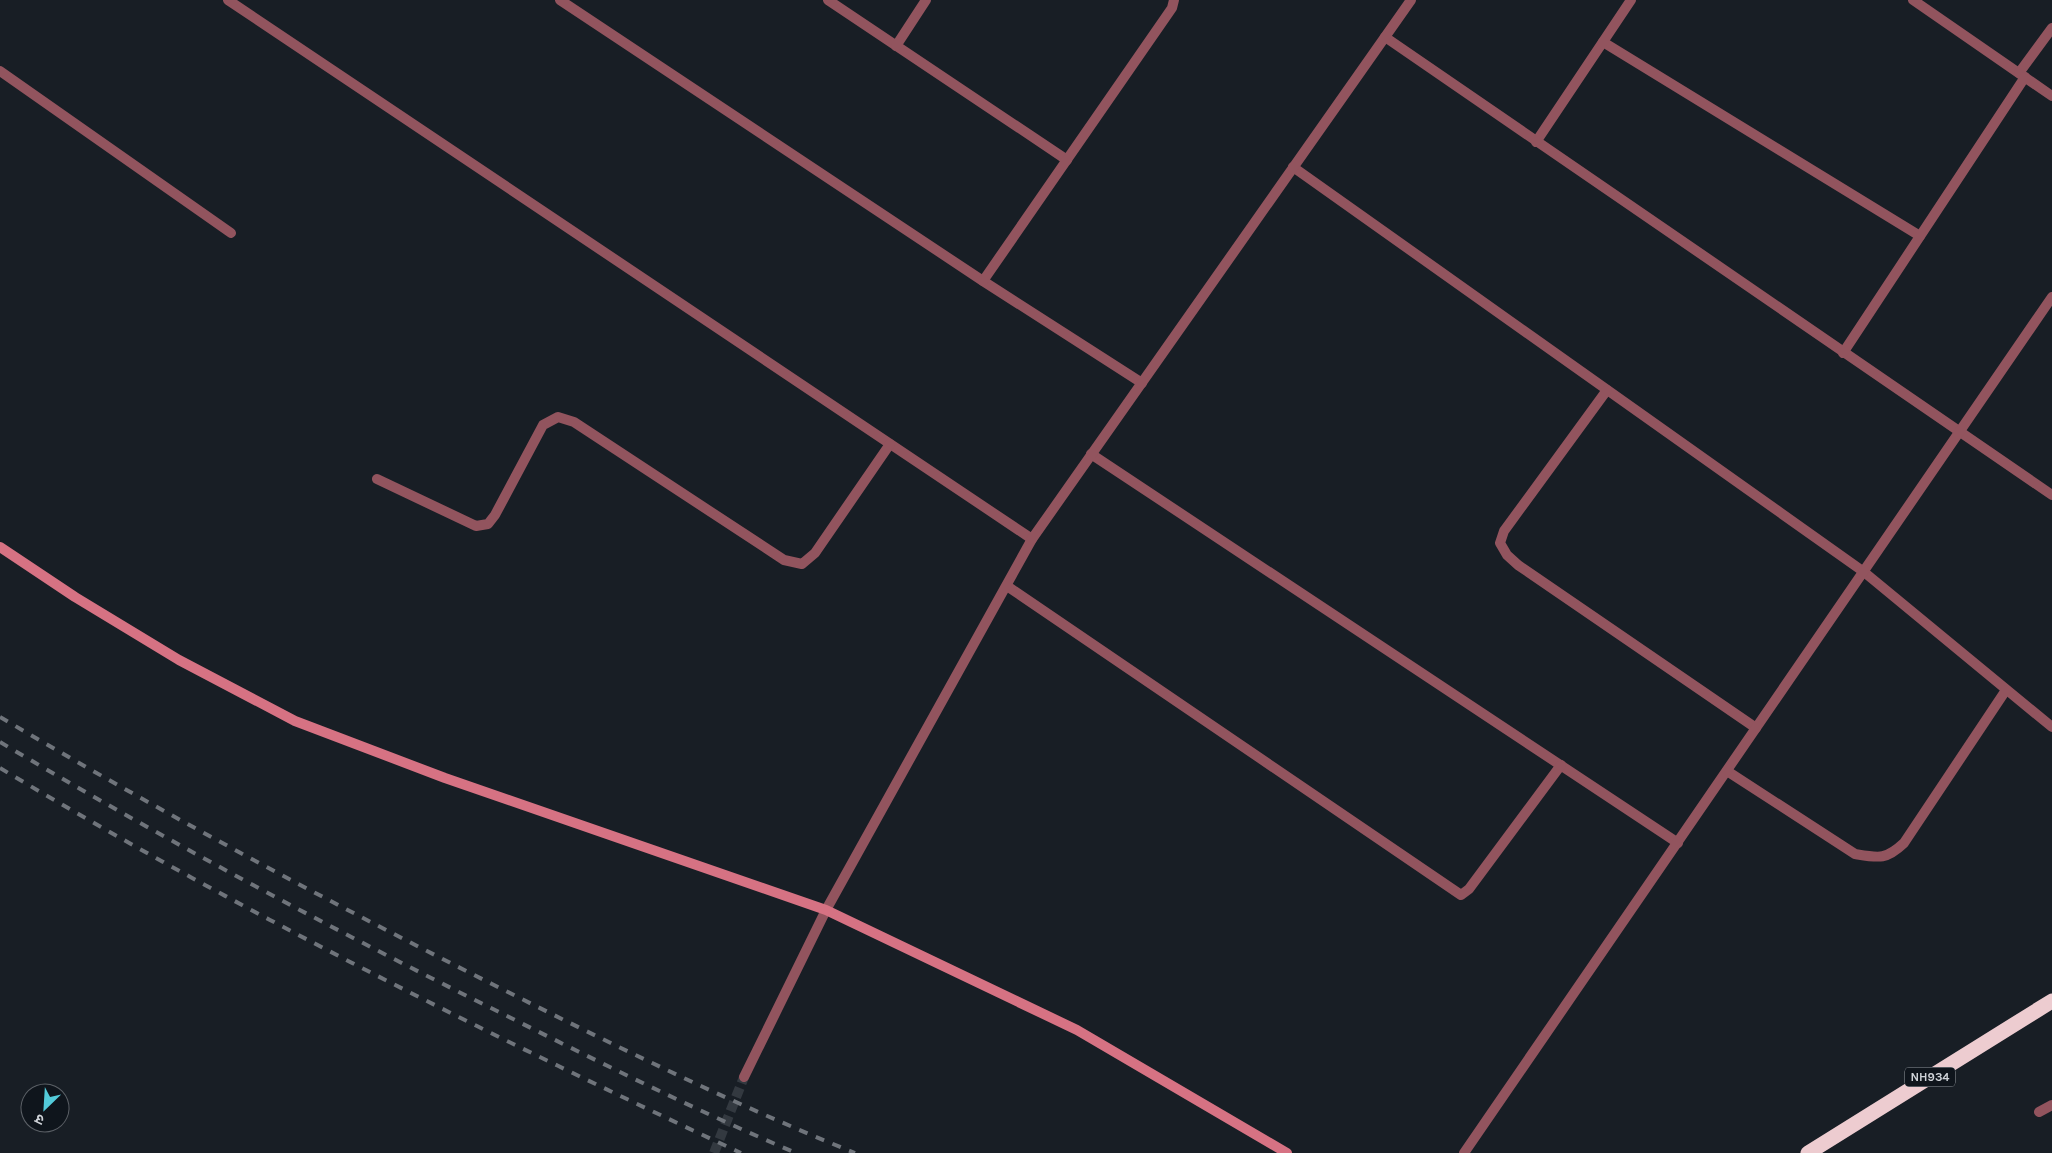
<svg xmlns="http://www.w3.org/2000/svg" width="2052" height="1153" font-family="Karla,'Noto Sans Devanagari',sans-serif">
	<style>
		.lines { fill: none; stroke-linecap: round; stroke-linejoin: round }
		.street-tunnel { stroke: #333940; stroke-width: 10; stroke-dasharray: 10 5; stroke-linecap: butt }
		.lane { stroke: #92545e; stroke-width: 10 }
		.street { stroke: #92545e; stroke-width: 10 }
		.secondary { stroke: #d67283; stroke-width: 10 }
		.highway { stroke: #edccd0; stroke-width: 15 }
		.rail { stroke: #6f747b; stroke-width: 4; stroke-dasharray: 9 9; stroke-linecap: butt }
		.labels { text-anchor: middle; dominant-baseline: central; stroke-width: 5; stroke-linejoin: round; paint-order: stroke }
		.shield { fill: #0f151c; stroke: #959aa0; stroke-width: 1 }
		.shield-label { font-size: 12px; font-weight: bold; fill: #cfd3d8 }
	</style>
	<rect width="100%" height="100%" fill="#181e25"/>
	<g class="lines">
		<polyline class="street-tunnel" points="714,1153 744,1077"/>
		<polyline class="lane" points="0,71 231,233"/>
		<g class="street">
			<polyline points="228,0 1032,539"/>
			<polyline points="560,0 983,281 1142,383"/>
			<polyline points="828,0 1067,160"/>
			<polyline points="1913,0 2052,96"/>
			<polyline points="1385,37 2052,495"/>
			<polyline points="1603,42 1920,236"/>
			<polyline points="896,46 926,0"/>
			<polyline points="2019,73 2052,28"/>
			<polyline points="1536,142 1631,0"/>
			<polyline points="1293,167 1864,572 2052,727"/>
			<polyline points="983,281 1172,8 1174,0"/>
			<polyline points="1843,353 2025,77"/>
			<polyline points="1607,390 1504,531 1500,543 1507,555 1518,565 1756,728"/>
			<polyline points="1091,454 1678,843"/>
			<polyline points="377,479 476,526 488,524 495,515 543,425 558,417 574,422 784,560 802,564 815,553 890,444"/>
			<polyline points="1007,586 1461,895 1469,889 1561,765"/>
			<path d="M1727,771l128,83c24,4 31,6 49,-11l102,-153"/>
			<polyline points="744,1077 826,910 1032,539 1411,0"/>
			<polyline points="2039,1112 2052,1105"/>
			<polyline points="1464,1153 2052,297"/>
		</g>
		<polyline class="secondary" points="0,547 75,597 179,660 295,721 445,778 826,910 1077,1030 1287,1153"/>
		<polyline class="highway" points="1808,1153 2052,1001"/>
		<g class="rail">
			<path d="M0,717c161,95 325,183 492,267 119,60 239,119 363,169"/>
			<path d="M0,742c163,97 330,186 499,270 98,49 196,98 297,141"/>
			<path d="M0,768c239,143 489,267 741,385"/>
		</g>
	</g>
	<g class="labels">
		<rect class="shield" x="1905" y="1067.5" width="50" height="19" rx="4"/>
		<g class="shield-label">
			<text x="1930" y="1077">NH934</text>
		</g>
	</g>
	<g transform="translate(45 1108) rotate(205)"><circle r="24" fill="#0f151c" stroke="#5c6167"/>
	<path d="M0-4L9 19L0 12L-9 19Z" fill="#53cbda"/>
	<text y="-8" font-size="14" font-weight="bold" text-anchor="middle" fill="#cfd3d8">उ</text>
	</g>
</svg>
